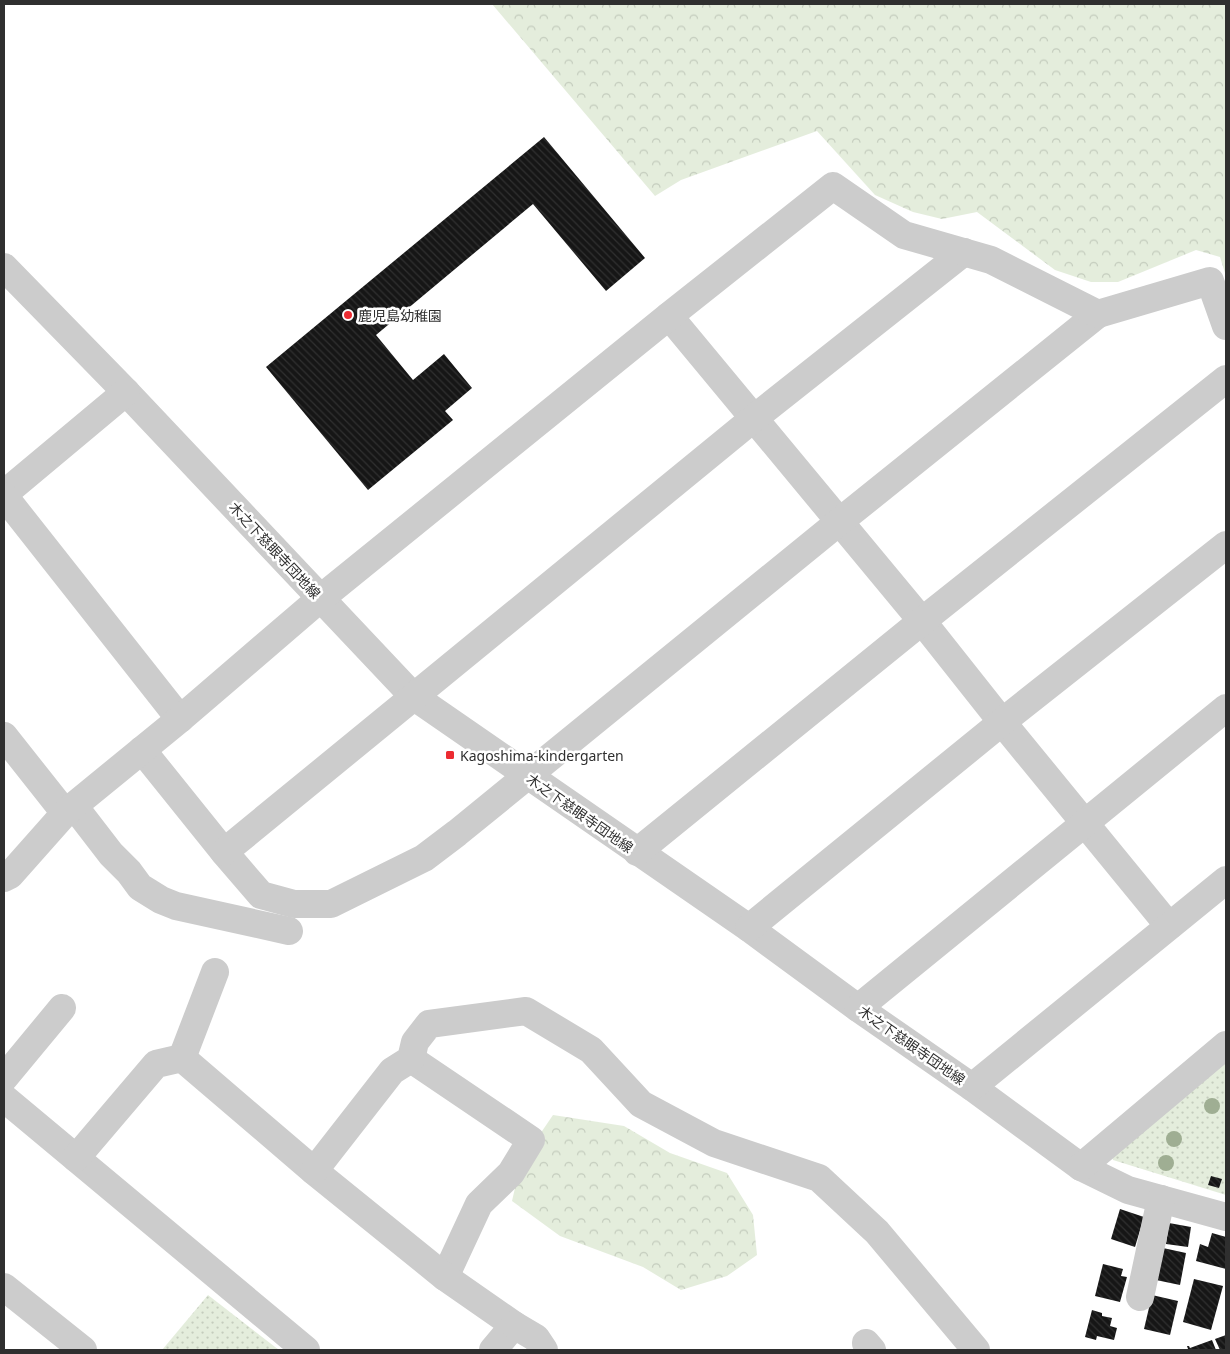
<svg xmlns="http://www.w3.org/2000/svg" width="1230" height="1354" font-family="'Noto Sans','Noto Sans JP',sans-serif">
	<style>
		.forest { fill: url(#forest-crowns) }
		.park { fill: url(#park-dots) }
		.building { fill: url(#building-back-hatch) }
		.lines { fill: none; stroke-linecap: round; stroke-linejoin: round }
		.minor { stroke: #ccc; stroke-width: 28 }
		.tree { fill: #9fae93 }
		.poi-dot { fill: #ec2b31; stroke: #fff; stroke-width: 2 }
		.labels { text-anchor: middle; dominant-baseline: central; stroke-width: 5; stroke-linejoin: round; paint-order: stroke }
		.poi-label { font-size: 14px; fill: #2f2f2f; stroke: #fff; text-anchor: start }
		.street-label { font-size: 14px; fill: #2f2f2f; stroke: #fff }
	</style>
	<defs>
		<pattern id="forest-crowns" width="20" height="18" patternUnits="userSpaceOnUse" patternTransform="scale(1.25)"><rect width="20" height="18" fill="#e4eddc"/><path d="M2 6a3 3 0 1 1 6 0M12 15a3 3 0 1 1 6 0" fill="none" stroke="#c4ccbd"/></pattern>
		<pattern id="park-dots" width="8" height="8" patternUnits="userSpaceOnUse" patternTransform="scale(1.25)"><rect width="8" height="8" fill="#e4eddc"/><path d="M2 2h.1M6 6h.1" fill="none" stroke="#c4ccbd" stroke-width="1.8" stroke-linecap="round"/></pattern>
		<pattern id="building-back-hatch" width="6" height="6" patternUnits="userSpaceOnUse" patternTransform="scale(1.25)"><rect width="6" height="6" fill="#161616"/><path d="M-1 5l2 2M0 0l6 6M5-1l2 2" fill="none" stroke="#303030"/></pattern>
	</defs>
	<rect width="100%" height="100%" fill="#fff"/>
	<g class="forest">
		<polygon points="492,4 1226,4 1226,276 1220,257 1196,250 1118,282 1091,282 1055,270 977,212 942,219 913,212 875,195 817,131 681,180 655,196"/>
		<polygon points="553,1115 624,1126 670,1153 727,1173 753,1215 757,1255 727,1276 681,1290 643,1267 560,1236 512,1201 521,1162"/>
	</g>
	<g class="park">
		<polygon points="1226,1058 1226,1195 1113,1160 1111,1154"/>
		<polygon points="208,1295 279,1350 162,1350"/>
	</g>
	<g class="building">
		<polygon points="544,137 645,258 606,291 533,204 376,335 413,380 444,354 472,388 445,411 453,420 368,490 266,367"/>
		<polygon points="1211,1176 1222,1179 1219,1188 1208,1185"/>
		<polygon points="1120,1209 1144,1217 1135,1247 1111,1239"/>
		<polygon points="1169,1223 1191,1227 1188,1247 1166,1244"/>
		<polygon points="1212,1233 1226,1237 1226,1269 1196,1261 1200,1244 1208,1247"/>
		<polygon points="1163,1248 1186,1253 1180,1285 1156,1280"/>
		<polygon points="1103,1264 1123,1269 1121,1276 1127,1277 1120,1302 1095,1296"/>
		<polygon points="1194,1279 1223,1286 1211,1330 1183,1322"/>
		<polygon points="1152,1295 1178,1301 1170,1335 1144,1329"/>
		<polygon points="1092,1310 1102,1313 1102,1316 1112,1318 1110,1326 1117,1328 1114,1340 1097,1336 1096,1340 1085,1337"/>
		<polygon points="1226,1335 1226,1350 1220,1350 1215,1339"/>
		<polygon points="1212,1340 1216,1350 1185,1350 1188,1349 1187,1346 1189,1346 1190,1348"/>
	</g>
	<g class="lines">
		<g class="minor">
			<polyline points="4,267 126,392 413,696 749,928 858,1008 972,1087 1081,1167 1128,1190 1226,1217"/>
			<polyline points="669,316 922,621 1002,722 1169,926"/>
			<polyline points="4,494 126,392"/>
			<polyline points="4,496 180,719"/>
			<polyline points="4,736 65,813"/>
			<polyline points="142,750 224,852 261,895 294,904 331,904 424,858 457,833 839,522 1098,314"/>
			<polyline points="74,806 111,854 129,872 140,887 161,900 176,906 289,931"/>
			<polyline points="224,852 753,419 964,252"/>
			<polyline points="637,852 922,621 1226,379"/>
			<polyline points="4,878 10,875 65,813 180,719 321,598 669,316 833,186 904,235 991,260 1098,314 1210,281 1226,326"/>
			<polyline points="749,928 1002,722 1226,545"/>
			<polyline points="858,1008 1226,708"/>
			<polyline points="182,1058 215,972"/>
			<polyline points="411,1059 531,1140 511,1173 479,1204 445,1277"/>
			<polyline points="4,1078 62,1008"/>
			<polyline points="972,1087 1226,880"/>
			<polyline points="4,1098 306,1350"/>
			<polyline points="76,1158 156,1064 182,1058 314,1171 445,1277 514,1325 493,1350"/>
			<polyline points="1081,1167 1226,1045"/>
			<polyline points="314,1171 392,1071 411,1059 415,1042 429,1024 526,1011 591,1050 641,1104 714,1143 819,1178 877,1232 976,1350"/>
			<polyline points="4,1287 83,1350"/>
			<polyline points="1140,1297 1161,1199"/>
			<polyline points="514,1325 536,1338 544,1350"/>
			<polyline points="866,1343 872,1350"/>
		</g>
	</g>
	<g class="tree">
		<circle cx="1212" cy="1106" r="8"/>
		<circle cx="1174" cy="1139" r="8"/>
		<circle cx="1166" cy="1163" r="8"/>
	</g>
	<g class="poi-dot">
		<circle cx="348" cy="315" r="5"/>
		<rect x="445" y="750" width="10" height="10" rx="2.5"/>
	</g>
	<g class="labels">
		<g class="poi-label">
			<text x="358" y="315">鹿児島幼稚園</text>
			<text x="460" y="755">Kagoshima-kindergarten</text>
		</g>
		<g class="street-label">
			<text transform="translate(275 550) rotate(47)">木之下慈眼寺団地線</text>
			<text transform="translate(580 813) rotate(35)">木之下慈眼寺団地線</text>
			<text transform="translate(912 1045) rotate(35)">木之下慈眼寺団地線</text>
		</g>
	</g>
	<rect width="1230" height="1354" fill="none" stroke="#2f2f2f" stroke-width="10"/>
</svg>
